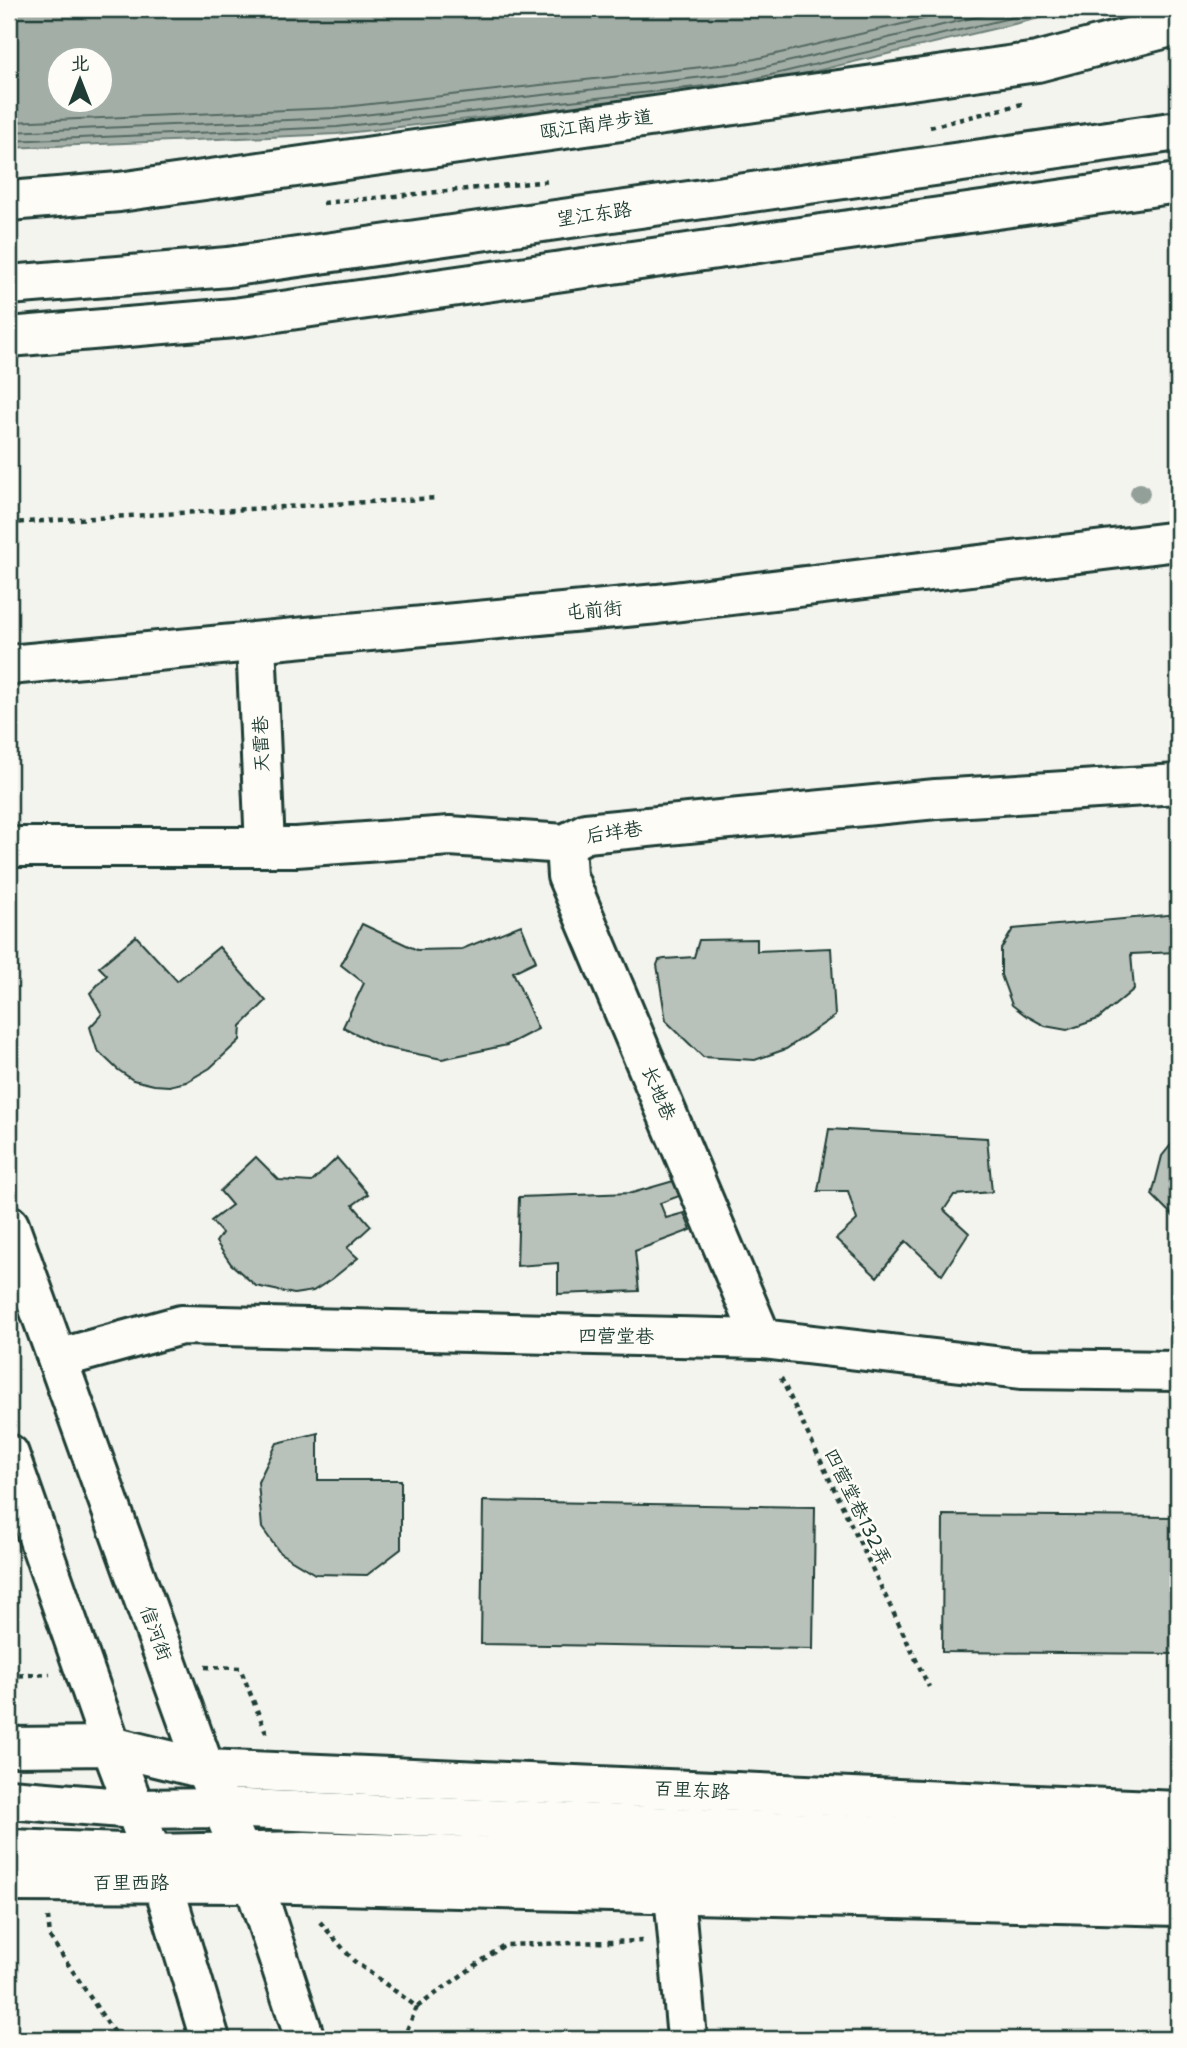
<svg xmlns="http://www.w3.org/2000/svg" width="1187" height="2048" font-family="'Shantell Sans','LXGW WenKai TC',sans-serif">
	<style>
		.water { fill: #a3aea7; stroke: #6e8179; stroke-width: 2; fill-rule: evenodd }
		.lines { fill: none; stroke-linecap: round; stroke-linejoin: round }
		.shore { stroke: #546a62; stroke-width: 2 }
		.building { fill: #b9c1bb; stroke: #1f3d34; stroke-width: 2 }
		.minor-casing { stroke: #1f3d34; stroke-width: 44 }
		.major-casing { stroke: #1f3d34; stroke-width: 44 }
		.path { stroke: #1f3d34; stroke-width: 4.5; stroke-dasharray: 5 5; stroke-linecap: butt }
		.minor { stroke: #fdfcf7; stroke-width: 38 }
		.major { stroke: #fdfcf7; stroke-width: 38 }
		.tree { fill: #93a099 }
		.labels { text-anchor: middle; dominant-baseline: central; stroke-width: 5; stroke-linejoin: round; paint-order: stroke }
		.street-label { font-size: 19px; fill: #1f3d34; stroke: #fdfcf7 }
	</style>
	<rect width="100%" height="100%" fill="#f4f4ef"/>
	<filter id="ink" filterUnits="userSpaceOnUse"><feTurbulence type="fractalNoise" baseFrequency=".0143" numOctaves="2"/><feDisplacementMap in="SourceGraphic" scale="14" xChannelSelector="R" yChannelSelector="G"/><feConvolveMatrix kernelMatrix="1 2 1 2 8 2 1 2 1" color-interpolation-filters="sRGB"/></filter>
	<g filter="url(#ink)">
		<path class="water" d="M9,9h1069l-335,79 -406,46 -328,14zM60,60h42v42h-42z"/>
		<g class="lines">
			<g class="shore">
				<polyline points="9,122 335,108 738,63 965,9"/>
				<polyline points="9,132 336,118 740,73 1010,9"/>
				<polyline points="9,141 337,127 741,82 1048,9"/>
			</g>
		</g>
		<g class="building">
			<polygon points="1178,914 1178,962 1177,952 1131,954 1134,989 1098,1019 1067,1030 1045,1026 1025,1015 1012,1005 1001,975 1001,949 1013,929"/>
			<polygon points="362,924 417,950 462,949 521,925 536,961 513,972 538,1029 507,1045 442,1059 382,1047 343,1027 364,983 341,965"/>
			<polygon points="136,936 177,981 219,947 266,1001 241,1026 240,1040 210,1068 186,1082 169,1086 154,1085 133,1080 117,1069 97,1050 90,1027 102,1014 90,993 107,975 99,967"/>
			<polygon points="757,939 757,951 831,948 835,1016 786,1049 755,1060 703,1057 666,1021 657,965 659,960 664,959 694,957 699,940"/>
			<polygon points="829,1129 987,1138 992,1192 954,1195 944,1210 969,1233 942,1275 906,1241 877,1277 836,1239 857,1220 848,1191 818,1191"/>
			<polygon points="1178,1136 1178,1221 1152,1195 1162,1156"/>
			<polygon points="256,1157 279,1180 312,1182 337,1158 368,1194 353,1205 371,1226 347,1248 358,1258 332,1279 313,1291 294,1294 256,1286 231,1264 216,1242 222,1233 211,1221 232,1205 220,1191"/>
			<polygon points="677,1180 682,1195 660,1203 666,1218 684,1213 691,1230 635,1251 639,1291 558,1294 558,1263 517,1266 519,1197 632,1193"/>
			<polygon points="318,1433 318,1480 401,1480 401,1549 367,1575 315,1574 280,1553 262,1528 258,1482 277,1443"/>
			<polygon points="483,1501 815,1507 813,1649 481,1644"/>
			<polygon points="943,1515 1178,1517 1178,1654 942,1652"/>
		</g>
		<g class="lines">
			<g class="minor-casing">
				<g id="minor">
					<polyline points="9,201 119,192 1037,62 1178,25"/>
					<polyline points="256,642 265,847"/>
					<polyline points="9,665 657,604 1178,541"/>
					<polyline points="565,844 567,876 762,1339"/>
					<polyline points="9,847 296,847 450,836 565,844 586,833 936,799 1178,784"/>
					<polyline points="57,1359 181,1325 762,1339 1021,1369 1178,1371"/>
					<polyline points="9,1799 135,1809 223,1808 1178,1848"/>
					<polyline points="9,1849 151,1854 305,1851 1178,1877"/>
					<polyline points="674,1894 687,2039"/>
				</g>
			</g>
			<g class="major-casing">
				<g id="major">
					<polyline points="9,285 228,267 1178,131"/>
					<polyline points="9,337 234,318 1178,183"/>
					<polyline points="9,1225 205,1769 254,1883 305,2039"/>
					<polyline points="9,1454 111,1746 163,1883 210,2039"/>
					<polyline points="9,1747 111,1746 205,1769 1178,1811"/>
					<polyline points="9,1882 254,1883 1178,1906"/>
				</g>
			</g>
			<g class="path">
				<polyline points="930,127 1026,103"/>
				<polyline points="323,203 551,181"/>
				<polyline points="9,523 437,498"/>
				<polyline points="781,1378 929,1687"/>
				<polyline points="205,1667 240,1668 267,1735"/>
				<polyline points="9,1676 50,1674"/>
				<polyline points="48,1917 50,1937 118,2039"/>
				<polyline points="320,1922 354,1961 417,2007 504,1945 643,1941"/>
				<polyline points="403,2039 417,2007"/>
			</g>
			<use href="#minor" class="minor"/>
			<use href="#major" class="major"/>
		</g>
		<circle class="tree" cx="1140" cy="493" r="10"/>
	</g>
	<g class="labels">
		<g class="street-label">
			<text transform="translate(596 124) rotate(-8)">瓯江南岸步道</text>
			<text transform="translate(594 214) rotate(-8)">望江东路</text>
			<text transform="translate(594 610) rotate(-5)">屯前街</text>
			<text transform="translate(261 744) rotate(-92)">天雷巷</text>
			<text transform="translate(614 832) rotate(-8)">后垟巷</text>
			<text transform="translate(659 1093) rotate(67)">长地巷</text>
			<text transform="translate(616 1336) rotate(1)">四营堂巷</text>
			<text transform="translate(858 1507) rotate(64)">四营堂巷132弄</text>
			<text transform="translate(156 1633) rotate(70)">信河街</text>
			<text transform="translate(692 1790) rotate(3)">百里东路</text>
			<text x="131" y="1882">百里西路</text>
		</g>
	</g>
	<rect width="1187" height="2048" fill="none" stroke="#fdfcf7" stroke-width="35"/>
	<rect x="18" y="18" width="1152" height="2013" fill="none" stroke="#1f3d34" stroke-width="2.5" filter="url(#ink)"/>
	<g transform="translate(80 80)"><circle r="33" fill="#fdfcf7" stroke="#a4b0a9" stroke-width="2"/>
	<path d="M0-5L12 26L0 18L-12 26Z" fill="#1f3d34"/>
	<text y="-10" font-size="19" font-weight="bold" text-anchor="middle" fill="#1f3d34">北</text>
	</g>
</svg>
